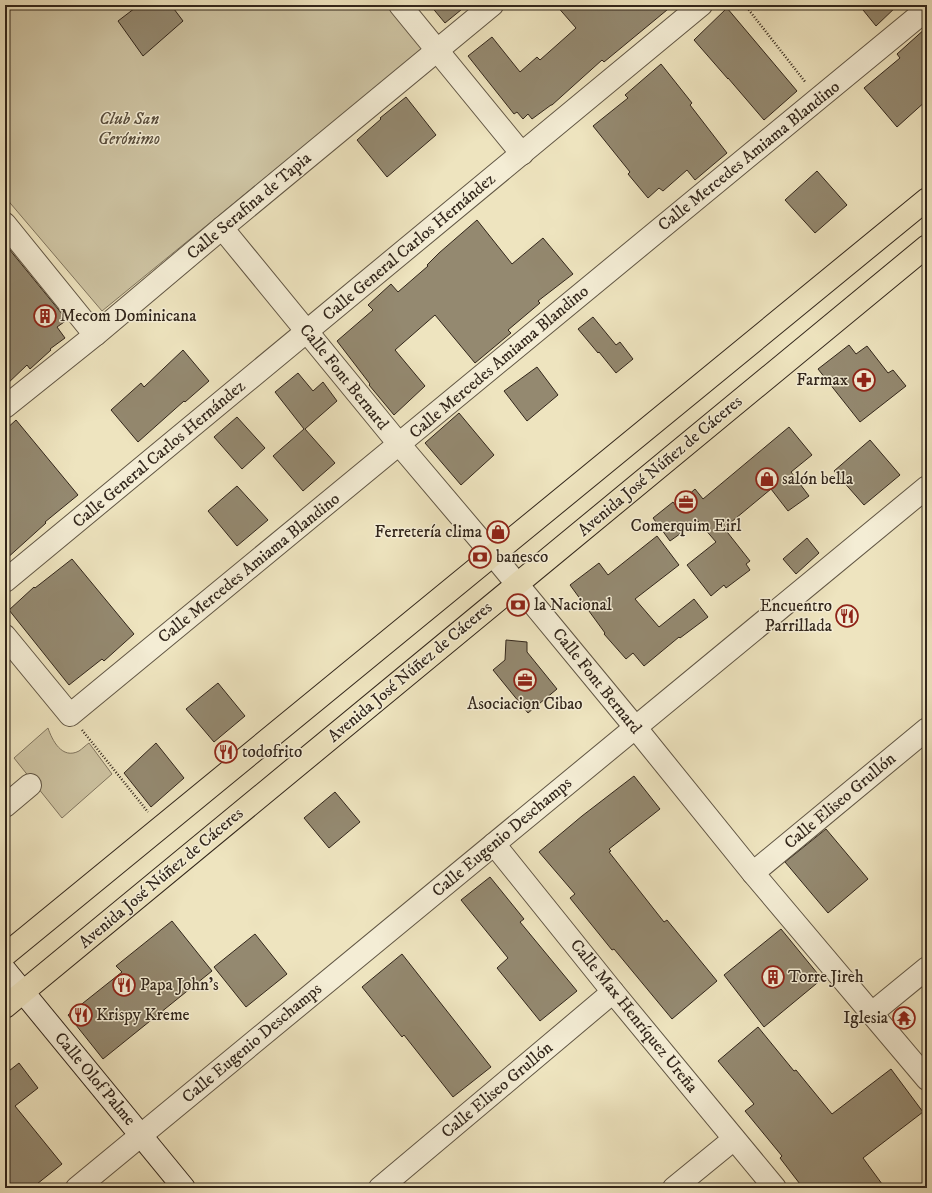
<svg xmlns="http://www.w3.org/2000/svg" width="932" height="1193" font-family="'IM FELL DW Pica',serif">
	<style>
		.green { fill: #cec4a3; stroke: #80755f }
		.building { fill: #948970; stroke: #32261b }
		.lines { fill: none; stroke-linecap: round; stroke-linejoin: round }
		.street-casing { stroke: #615644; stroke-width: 24 }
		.secondary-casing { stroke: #32261b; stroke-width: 24 }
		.primary-casing { stroke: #32261b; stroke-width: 24 }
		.path { stroke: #32261b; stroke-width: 2.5; stroke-dasharray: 1 2; stroke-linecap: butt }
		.street { stroke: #f4edd5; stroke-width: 22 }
		.secondary { stroke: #f4edd5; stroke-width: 22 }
		.primary { stroke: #eee4bf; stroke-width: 22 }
		.labels { text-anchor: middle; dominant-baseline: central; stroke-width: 3; stroke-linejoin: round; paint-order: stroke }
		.park-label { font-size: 17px; font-style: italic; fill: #594e3d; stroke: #f4edd5 }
		.street-label { font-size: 17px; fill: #32261b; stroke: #f4edd5 }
		.poi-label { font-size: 17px; fill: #32261b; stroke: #f4edd5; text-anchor: start }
	</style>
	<rect width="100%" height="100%" fill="#eee4bf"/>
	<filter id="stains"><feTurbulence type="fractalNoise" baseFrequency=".005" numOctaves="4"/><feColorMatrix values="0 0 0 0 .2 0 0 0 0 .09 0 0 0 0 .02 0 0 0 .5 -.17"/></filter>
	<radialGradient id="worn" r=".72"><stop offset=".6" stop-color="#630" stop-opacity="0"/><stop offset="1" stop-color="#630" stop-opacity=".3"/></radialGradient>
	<g class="green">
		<polygon points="5,5 390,5 425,47 102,311 5,197"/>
		<path d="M48,728c4,12 14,32 31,23 3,-2 7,-6 10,-8l23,31 -50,44 -48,-60z"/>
	</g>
	<g class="building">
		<polygon points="139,5 171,5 183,21 143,56 118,21"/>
		<polygon points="430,5 467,5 445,23"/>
		<polygon points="556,5 673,5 604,62 602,60 552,105 551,105 532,119 528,114 523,119 517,112 514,114 468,56 492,37 520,72 537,57 540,60 576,28"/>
		<polygon points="859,5 898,5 876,26"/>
		<polygon points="727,8 797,91 764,120 728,78 728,79 694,40"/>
		<polygon points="927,27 927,100 897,127 864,88 900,58 897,54"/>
		<polygon points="661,64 692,103 690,105 727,153 695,180 687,170 663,191 659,188 648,198 628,174 630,172 593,126 628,98 625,95"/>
		<polygon points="406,97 436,135 387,177 357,140 381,119 380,118"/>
		<polygon points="817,171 847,205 815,233 785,200"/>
		<polygon points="477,220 512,264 543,238 573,274 538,301 540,303 508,330 511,333 475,363 435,315 395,350 425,386 394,415 369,385 370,384 337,341 373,310 368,305 391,284 398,292 428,266 427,265 439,253"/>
		<polygon points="5,244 67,320 57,327 65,338 50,349 51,350 30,369 27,365 5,386"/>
		<polygon points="593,317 616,345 620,342 633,359 616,373 599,352 598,353 578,329"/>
		<polygon points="849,345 856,354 867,346 888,373 893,370 906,386 860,422 818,369"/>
		<polygon points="183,350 209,381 185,402 184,401 138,442 111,410 141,383 144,387"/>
		<polygon points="537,367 558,395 527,421 504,391"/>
		<polygon points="298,373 313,391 323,382 337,401 305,429 335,463 303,491 273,456 304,429 275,392"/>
		<polygon points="459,413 494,455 461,485 425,443"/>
		<polygon points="237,417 265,448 242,469 214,437"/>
		<polygon points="16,420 78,495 45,522 46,523 5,560 5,430"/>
		<polygon points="789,427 812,455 791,472 809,496 788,511 771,489 724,528 750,561 746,564 750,570 726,588 724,585 711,596 687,565 716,542 698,521 670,541 653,518 673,502 676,506 695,489 703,499"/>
		<polygon points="870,440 900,475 864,505 834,471"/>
		<polygon points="237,486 268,520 237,546 208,511"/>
		<polygon points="657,536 679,565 635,599 659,627 694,599 708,617 680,638 679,637 644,666 633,653 626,659 604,634 605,633 570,585 599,563 608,575"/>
		<polygon points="807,538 819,553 796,574 783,559"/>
		<polygon points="72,559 134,634 104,661 102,659 69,685 9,610 34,587 35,588"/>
		<polygon points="506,640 527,642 527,652 557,689 528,713 493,670 505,660"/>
		<polygon points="218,683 245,716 214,742 186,709"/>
		<polygon points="156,743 184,778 151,807 124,773"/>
		<polygon points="634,776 660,809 609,849 611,851 609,852 664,922 667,920 717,981 672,1019 614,949 612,950 570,898 575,894 539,852 582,816"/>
		<polygon points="335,792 360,822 329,848 304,818"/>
		<polygon points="826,829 868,879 828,913 785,862"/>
		<polygon points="490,877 524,919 520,922 577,991 540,1021 497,968 508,958 461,900"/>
		<polygon points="172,921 212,971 103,1059 68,1015 122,972 116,966"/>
		<polygon points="781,929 822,979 764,1027 724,975"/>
		<polygon points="255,934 287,974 246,1007 214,967"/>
		<polygon points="402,954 491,1067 453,1097 404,1035 402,1037 362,987"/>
		<polygon points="758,1027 794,1071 796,1070 832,1114 891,1069 923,1112 863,1158 885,1188 803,1188 780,1158 782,1156 745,1111 754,1104 718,1061"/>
		<polygon points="19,1063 38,1088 15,1106 62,1164 32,1188 5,1188 5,1074"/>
	</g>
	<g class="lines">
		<g class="street-casing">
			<g id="street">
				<polyline points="400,5 522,154"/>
				<polyline points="5,224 95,335"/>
				<polyline points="222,228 399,444 493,555 635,727 753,873 927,1079"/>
				<polyline points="5,407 95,335 222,228 492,5"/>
				<polyline points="5,581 701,5"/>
				<polyline points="5,636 70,715 927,9"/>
				<polyline points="5,806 30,785"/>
				<polyline points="494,844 613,992 775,1188"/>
				<polyline points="753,873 927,729"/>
				<polyline points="872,1013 927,968"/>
				<polyline points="77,1188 927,487"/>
				<polyline points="380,1188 613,992"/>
				<polyline points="674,1188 734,1139"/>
			</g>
		</g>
		<g class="secondary-casing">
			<polyline id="secondary" points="5,970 184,1188"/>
		</g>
		<g class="primary-casing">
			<g id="primary">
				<polyline points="5,955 927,199"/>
				<polyline points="5,1007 927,246"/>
			</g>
		</g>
		<g class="path">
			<polyline points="745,5 806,83"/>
			<polyline points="82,730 148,812"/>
		</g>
		<use href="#street" class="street"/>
		<use href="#secondary" class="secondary"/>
		<use href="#primary" class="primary"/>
	</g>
	<defs>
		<g id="building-ring" transform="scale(1.15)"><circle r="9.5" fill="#f4edd5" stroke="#8f2418" stroke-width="1.5"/><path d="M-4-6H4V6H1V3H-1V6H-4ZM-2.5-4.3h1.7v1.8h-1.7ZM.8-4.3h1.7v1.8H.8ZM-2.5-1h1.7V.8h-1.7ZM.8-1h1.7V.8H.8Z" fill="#8f2418"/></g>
		<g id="pharmacy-ring" transform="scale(1.15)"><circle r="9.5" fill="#f4edd5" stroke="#8f2418" stroke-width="1.5"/><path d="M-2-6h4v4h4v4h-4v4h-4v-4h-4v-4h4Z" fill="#8f2418"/></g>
		<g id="shop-ring" transform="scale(1.15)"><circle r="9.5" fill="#f4edd5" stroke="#8f2418" stroke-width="1.5"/><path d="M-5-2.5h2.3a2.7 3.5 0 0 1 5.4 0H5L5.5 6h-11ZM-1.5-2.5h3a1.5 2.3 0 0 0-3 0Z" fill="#8f2418"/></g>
		<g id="office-ring" transform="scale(1.15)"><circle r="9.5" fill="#f4edd5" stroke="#8f2418" stroke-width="1.5"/><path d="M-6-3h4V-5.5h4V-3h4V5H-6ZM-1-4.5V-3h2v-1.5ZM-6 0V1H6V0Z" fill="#8f2418"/></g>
		<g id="bank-ring" transform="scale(1.15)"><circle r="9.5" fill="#f4edd5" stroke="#8f2418" stroke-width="1.5"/><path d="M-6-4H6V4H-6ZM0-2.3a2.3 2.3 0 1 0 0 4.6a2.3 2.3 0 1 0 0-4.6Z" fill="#8f2418"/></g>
		<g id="restaurant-ring" transform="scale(1.15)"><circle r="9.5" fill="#f4edd5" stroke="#8f2418" stroke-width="1.5"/><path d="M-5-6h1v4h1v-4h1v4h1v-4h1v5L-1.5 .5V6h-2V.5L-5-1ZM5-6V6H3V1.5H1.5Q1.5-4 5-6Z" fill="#8f2418"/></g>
		<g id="temple-ring" transform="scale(1.15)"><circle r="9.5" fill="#f4edd5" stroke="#8f2418" stroke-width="1.5"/><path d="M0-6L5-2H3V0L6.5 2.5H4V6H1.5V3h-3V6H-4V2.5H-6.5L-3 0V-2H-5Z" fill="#8f2418"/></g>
	</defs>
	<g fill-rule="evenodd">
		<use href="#building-ring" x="45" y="316"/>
		<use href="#pharmacy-ring" x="864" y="380"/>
		<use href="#shop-ring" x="767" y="479"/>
		<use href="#office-ring" x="686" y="502"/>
		<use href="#shop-ring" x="498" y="532"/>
		<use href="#bank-ring" x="480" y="557"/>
		<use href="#bank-ring" x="518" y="605"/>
		<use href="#restaurant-ring" x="847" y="616"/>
		<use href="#office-ring" x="525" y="680"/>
		<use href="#restaurant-ring" x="226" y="752"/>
		<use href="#building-ring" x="773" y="977"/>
		<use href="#restaurant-ring" x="124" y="985"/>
		<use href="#restaurant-ring" x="81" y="1015"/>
		<use href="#temple-ring" x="904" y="1018"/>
	</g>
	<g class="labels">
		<g class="park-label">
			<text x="129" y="119">Club San<tspan x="129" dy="20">Gerónimo</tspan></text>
		</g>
		<g class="street-label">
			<text transform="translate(749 156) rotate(-39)">Calle Mercedes Amiama Blandino</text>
			<text transform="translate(249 206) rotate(-40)">Calle Serafina de Tapia</text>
			<text transform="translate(409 247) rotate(-40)">Calle General Carlos Hernández</text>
			<text transform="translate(499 362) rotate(-40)">Calle Mercedes Amiama Blandino</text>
			<text transform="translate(344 377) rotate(51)">Calle Font Bernard</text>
			<text transform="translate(159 454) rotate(-40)">Calle General Carlos Hernández</text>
			<text transform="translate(660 466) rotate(-40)">Avenida José Núñez de Cáceres</text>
			<text transform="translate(249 568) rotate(-39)">Calle Mercedes Amiama Blandino</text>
			<text transform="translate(410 672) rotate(-40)">Avenida José Núñez de Cáceres</text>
			<text transform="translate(597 681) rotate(51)">Calle Font Bernard</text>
			<text transform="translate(840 801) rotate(-40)">Calle Eliseo Grullón</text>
			<text transform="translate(502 837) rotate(-40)">Calle Eugenio Deschamps</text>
			<text transform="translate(161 878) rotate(-40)">Avenida José Núñez de Cáceres</text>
			<text transform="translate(634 1016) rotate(51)">Calle Max Henríquez Ureña</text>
			<text transform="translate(252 1043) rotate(-40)">Calle Eugenio Deschamps</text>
			<text transform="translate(95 1079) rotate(50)">Calle Olof Palme</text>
			<text transform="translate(497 1090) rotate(-40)">Calle Eliseo Grullón</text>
		</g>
		<g class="poi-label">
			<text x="60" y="316">Mecom Dominicana</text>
			<text x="848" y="380" text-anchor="end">Farmax</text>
			<text x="782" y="479">salón bella</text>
			<text x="686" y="526" text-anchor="middle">Comerquim Eirl</text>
			<text x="482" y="532" text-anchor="end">Ferretería clima</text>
			<text x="496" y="557">banesco</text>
			<text x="534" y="605">la Nacional</text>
			<text x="832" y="606" text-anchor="end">Encuentro<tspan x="832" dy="20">Parrillada</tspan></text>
			<text x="525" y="704" text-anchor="middle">Asociacion Cibao</text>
			<text x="242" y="752">todofrito</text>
			<text x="788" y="977">Torre Jireh</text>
			<text x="140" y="985">Papa John's</text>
			<text x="96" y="1015">Krispy Kreme</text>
			<text x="888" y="1018" text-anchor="end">Iglesia</text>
		</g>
	</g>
	<rect width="932" height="1193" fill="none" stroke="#eee4bf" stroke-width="20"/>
	<rect x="6" y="6" width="920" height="1181" fill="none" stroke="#32261b" stroke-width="2"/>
	<rect x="10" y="10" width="912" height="1173" fill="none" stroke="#32261b"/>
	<rect width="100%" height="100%" filter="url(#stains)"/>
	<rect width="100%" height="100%" fill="url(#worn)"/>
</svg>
